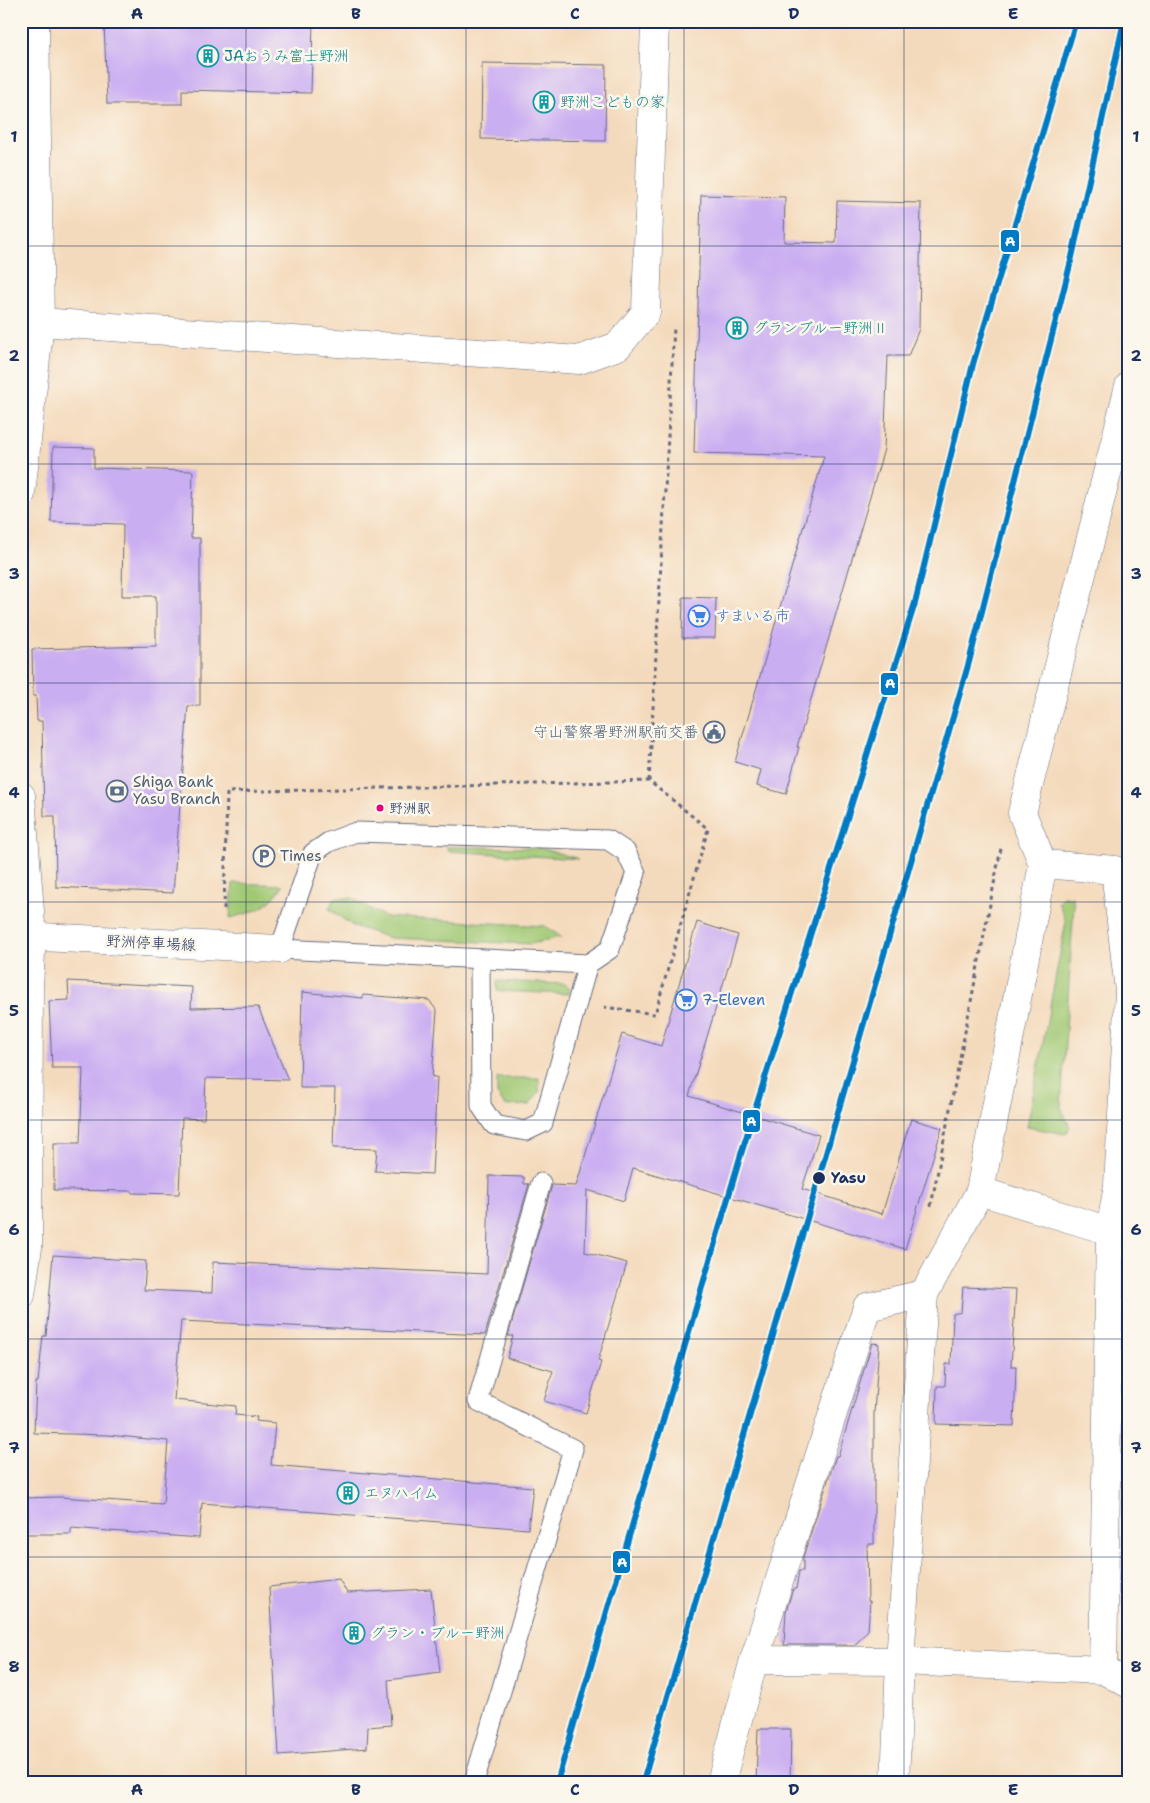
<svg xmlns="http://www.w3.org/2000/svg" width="1150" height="1803" font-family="'Shantell Sans','Klee One',sans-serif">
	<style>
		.green { fill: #a1c974; stroke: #5e7c69 }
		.building { fill: #caaef2 }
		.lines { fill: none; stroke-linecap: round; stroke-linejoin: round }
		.service-casing { stroke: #676b7f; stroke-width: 21 }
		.minor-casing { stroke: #676b7f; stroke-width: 29 }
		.tertiary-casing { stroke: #676b7f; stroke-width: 29 }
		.secondary-casing { stroke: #676b7f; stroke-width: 29 }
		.path { stroke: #676b7f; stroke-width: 3; stroke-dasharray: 4 4; stroke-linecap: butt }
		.service { stroke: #fff; stroke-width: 19 }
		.minor { stroke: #fff; stroke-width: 28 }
		.tertiary { stroke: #fff; stroke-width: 28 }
		.secondary { stroke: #fff; stroke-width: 28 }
		.rail-1-casing { stroke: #fbf7ec; stroke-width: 10 }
		.rail-1 { stroke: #007ac2; stroke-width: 6 }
		.grid { fill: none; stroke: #1b2f5e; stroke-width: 1; stroke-opacity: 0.55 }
		.bus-dot { fill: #e5007d; stroke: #fbf7ec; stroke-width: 2 }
		.stop-dot { fill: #1b2f5e; stroke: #fbf7ec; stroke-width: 2 }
		.labels { text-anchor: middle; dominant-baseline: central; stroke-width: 5; stroke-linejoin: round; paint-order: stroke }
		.bus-label { font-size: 14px; fill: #1b2f5e; stroke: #fbf7ec; text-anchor: start }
		.culture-label { font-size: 15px; fill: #0d838f; stroke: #fbf7ec; text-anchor: start }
		.shop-label { font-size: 15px; fill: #366cbe; stroke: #fbf7ec; text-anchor: start }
		.service-label { font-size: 15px; fill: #4e5e75; stroke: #fbf7ec; text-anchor: start }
		.street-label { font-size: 15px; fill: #1b2f5e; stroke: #fbf7ec }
		.stop-label { font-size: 15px; font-weight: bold; fill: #1b2f5e; stroke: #fbf7ec; text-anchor: start }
		.line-badge { stroke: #fbf7ec; stroke-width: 2 }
		.badge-label { font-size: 14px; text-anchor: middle; font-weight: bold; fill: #fff }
		.neatline { fill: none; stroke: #1b2f5e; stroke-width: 2 }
		.grid-label { font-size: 16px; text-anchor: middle; font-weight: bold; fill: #1b2f5e }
	</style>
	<rect width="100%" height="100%" fill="#fbf7ec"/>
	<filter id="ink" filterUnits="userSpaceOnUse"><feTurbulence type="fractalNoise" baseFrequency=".02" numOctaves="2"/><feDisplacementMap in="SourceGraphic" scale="10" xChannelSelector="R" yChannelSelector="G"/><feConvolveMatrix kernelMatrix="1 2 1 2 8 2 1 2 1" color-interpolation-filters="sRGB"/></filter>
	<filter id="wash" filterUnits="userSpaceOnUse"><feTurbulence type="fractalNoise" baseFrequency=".0096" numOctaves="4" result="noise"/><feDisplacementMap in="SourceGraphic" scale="20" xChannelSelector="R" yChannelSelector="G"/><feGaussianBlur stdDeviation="1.12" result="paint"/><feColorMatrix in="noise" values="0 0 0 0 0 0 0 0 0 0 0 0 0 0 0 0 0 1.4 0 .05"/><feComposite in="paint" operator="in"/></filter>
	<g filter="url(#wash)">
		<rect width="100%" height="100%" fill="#f4dabc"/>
		<g class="green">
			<polygon points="447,847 540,848 579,859 448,851"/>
			<path d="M233,883l50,2c-15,24 -27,26 -53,33z"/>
			<polygon points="1063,896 1072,897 1074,904 1061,1108 1070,1127 1066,1134 1027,1127 1066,922 1058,901"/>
			<polygon points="334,898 352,898 385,917 545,926 561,937 531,944 390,938 353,926 329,909"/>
			<polygon points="497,981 565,984 569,987 569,994 497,991"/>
			<polygon points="497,1078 539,1078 539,1092 529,1105 505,1106 497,1094"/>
		</g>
		<g id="blocks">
			<g class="building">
				<polygon points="104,21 313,21 311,93 182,90 182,104 107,104"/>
				<polygon points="482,63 606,65 605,141 481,139"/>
				<polygon points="701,195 785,197 784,242 836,243 837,201 921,203 919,329 908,356 888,356 884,449 797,747 799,747 786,794 757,786 761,770 735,762 824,456 694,453"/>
				<polygon points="53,447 94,448 94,468 193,471 191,538 200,538 200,706 188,706 173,893 56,887 55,816 44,816 42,721 37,721 36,696 33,696 32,649 156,646 156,596 122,596 123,524 51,522"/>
				<polygon points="683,597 716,598 715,638 682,638"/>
				<polygon points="697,922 738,935 689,1096 819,1135 802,1189 882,1214 911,1119 942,1128 905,1249 633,1168 624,1201 587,1190 585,1252 627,1263 598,1361 601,1362 586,1413 544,1401 553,1371 507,1358 513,1336 508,1336 552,1185 576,1186 622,1034 661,1046"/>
				<polygon points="68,981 192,987 191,1008 258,1007 288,1080 206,1078 204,1119 182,1118 179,1194 132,1193 132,1191 54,1190 54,1143 80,1143 83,1068 52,1068 49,1001 69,1000"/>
				<polygon points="302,992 363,998 363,995 429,1000 437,1011 432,1077 437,1077 432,1174 375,1171 377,1149 333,1148 335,1088 300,1088"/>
				<polygon points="489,1176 524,1177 524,1184 529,1184 485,1335 181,1321 174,1400 236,1406 235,1415 257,1417 256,1421 275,1423 271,1465 533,1487 528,1529 202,1503 199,1538 71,1528 71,1534 24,1534 23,1498 60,1497 163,1504 168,1441 108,1435 34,1433 36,1382 38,1382 43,1336 46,1336 53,1255 146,1261 144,1290 212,1293 213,1262 487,1274"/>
				<polygon points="963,1287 1016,1289 1011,1366 1016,1366 1014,1426 936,1424 937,1386 945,1386 946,1364 951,1364 953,1314 961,1312"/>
				<polygon points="872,1343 879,1344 874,1413 874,1544 867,1544 868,1601 870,1601 868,1630 855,1645 784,1645 786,1611 793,1589 796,1589 799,1571 803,1571 803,1557 836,1456 838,1456"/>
				<polygon points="339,1579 347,1593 431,1589 440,1673 388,1680 391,1725 368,1727 367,1748 279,1755 269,1587"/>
				<polygon points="758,1729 791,1729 790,1782 756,1782"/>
			</g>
		</g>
	</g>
	<g filter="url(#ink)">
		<use href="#blocks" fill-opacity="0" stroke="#676b7f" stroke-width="1"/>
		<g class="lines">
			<g class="service-casing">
				<g id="service">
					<polygon points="356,832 608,840 626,852 636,873 610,949 588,964 280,949 313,853 329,842"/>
					<polyline points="480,959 481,1106 494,1125 526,1131 543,1123 588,964"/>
					<polyline points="474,1782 573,1449 478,1401 541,1183"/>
				</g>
			</g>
			<g class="minor-casing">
				<g id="minor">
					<polyline points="21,494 40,322 35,21"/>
					<polyline points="21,796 32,937 29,986 28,1247 21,1295"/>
					<polyline points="1043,864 1022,813 1129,386"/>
					<polyline points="721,1782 754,1660 867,1307 924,1294"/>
				</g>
			</g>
			<g class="tertiary-casing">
				<g id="tertiary">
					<polyline points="40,322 579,360 618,346 646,312 655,21"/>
					<polyline points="1110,1231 1103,1670 1129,1684"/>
					<polyline points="754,1660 900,1661 1103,1670"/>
					<polyline points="895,1782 900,1661 924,1294 980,1191 1043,864 1115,870 1129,991 1118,1185 1110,1231 980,1191"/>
				</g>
			</g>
			<g class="secondary-casing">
				<polyline id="secondary" points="21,936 280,949"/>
			</g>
			<g class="path">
				<polyline points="649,781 674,327"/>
				<polyline points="224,909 227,792 649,781 708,829 655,1014 604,1007"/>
				<polyline points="931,1206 1001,848"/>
			</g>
			<use href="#service" class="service"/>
			<use href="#minor" class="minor"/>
			<use href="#tertiary" class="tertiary"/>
			<use href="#secondary" class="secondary"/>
			<g class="rail-1-casing">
				<g id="rail-1">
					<polyline points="557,1782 741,1154 915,603 973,364 1076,21"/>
					<polyline points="643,1782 969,662 1072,257 1124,21"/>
				</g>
			</g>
			<use href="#rail-1" class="rail-1"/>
		</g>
	</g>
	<path class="grid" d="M246,21v1761M466,21v1761M684,21v1761M904,21v1761M21,246h1108M21,464h1108M21,683h1108M21,902h1108M21,1120h1108M21,1339h1108M21,1557h1108"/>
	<defs>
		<g id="building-ring" transform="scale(1.125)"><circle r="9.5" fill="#fbf7ec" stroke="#0f9aa8" stroke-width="1.5"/><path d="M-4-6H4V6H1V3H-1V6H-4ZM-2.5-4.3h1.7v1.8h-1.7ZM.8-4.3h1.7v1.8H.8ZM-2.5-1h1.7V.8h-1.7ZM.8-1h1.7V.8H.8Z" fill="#0f9aa8"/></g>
		<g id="supermarket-ring" transform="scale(1.125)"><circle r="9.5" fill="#fbf7ec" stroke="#3f7fe0" stroke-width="1.5"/><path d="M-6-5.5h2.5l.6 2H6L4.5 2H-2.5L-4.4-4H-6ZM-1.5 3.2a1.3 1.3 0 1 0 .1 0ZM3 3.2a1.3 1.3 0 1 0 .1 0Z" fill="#3f7fe0"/></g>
		<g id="civic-ring" transform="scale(1.125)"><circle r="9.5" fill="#fbf7ec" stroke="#5c6f8a" stroke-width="1.5"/><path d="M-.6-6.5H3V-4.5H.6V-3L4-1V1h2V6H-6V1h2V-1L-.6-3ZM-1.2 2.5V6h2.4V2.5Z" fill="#5c6f8a"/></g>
		<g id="bank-ring" transform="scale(1.125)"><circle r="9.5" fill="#fbf7ec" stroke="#5c6f8a" stroke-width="1.5"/><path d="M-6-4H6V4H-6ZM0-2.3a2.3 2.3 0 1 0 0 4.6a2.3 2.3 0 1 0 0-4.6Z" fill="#5c6f8a"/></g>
		<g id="parking-ring" transform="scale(1.125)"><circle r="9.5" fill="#fbf7ec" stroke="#5c6f8a" stroke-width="1.5"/><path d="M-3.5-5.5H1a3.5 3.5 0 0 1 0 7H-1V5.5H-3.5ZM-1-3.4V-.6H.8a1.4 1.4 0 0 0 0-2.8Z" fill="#5c6f8a"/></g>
	</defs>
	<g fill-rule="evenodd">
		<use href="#building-ring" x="208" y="56"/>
		<use href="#building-ring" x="544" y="102"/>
		<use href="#building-ring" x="737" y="328"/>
		<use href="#supermarket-ring" x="699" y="616"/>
		<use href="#civic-ring" x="714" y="732"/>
		<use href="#bank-ring" x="117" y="791"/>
		<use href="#parking-ring" x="264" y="856"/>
		<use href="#supermarket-ring" x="686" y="1000"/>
		<use href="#building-ring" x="348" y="1493"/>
		<use href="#building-ring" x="354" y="1633"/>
	</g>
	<circle class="bus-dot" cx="380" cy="808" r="4.5"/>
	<circle class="stop-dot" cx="819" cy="1178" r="7"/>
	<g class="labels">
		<g class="bus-label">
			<text x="389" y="808">野洲駅</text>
		</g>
		<g class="culture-label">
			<text x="224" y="56">JAおうみ富士野洲</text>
			<text x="560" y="102">野洲こどもの家</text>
			<text x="753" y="328">グランブルー野洲Ⅱ</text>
			<text x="364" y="1493">エヌハイム</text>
			<text x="370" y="1633">グラン・ブルー野洲</text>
		</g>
		<g class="shop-label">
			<text x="715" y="616">すまいる市</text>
			<text x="702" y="1000">7-Eleven</text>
		</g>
		<g class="service-label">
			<text x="698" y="732" text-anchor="end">守山警察署野洲駅前交番</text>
			<text x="133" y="782">Shiga Bank<tspan x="133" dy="17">Yasu Branch</tspan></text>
			<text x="280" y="856">Times</text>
		</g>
		<g class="street-label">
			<text transform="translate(151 943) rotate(3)">野洲停車場線</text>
		</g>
		<g class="stop-label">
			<text x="831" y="1178">Yasu</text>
		</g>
	</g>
	<g class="line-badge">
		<rect x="1000" y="229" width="20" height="24" rx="5" fill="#007ac2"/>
		<rect x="880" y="672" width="19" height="24" rx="5" fill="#007ac2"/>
		<rect x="742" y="1109" width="19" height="24" rx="5" fill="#007ac2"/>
		<rect x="612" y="1550" width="19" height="24" rx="5" fill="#007ac2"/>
	</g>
	<g class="badge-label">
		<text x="1010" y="246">A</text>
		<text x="890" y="688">A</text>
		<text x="751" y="1126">A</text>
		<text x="622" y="1567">A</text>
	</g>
	<rect width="1150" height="1803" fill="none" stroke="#fbf7ec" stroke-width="55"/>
	<rect x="28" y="28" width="1094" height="1748" class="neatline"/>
	<g class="grid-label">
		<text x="137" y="19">A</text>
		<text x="356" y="19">B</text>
		<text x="575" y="19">C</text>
		<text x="794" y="19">D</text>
		<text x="1013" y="19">E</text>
		<text x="14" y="142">1</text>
		<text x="1136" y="142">1</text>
		<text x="14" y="361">2</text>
		<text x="1136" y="361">2</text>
		<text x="14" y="579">3</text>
		<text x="1136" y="579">3</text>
		<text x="14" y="798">4</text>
		<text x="1136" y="798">4</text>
		<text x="14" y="1016">5</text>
		<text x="1136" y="1016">5</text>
		<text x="14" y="1235">6</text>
		<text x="1136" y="1235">6</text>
		<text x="14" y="1453">7</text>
		<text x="1136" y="1453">7</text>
		<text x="14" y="1672">8</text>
		<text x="1136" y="1672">8</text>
		<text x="137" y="1795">A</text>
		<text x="356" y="1795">B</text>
		<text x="575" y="1795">C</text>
		<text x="794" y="1795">D</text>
		<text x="1013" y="1795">E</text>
	</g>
</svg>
